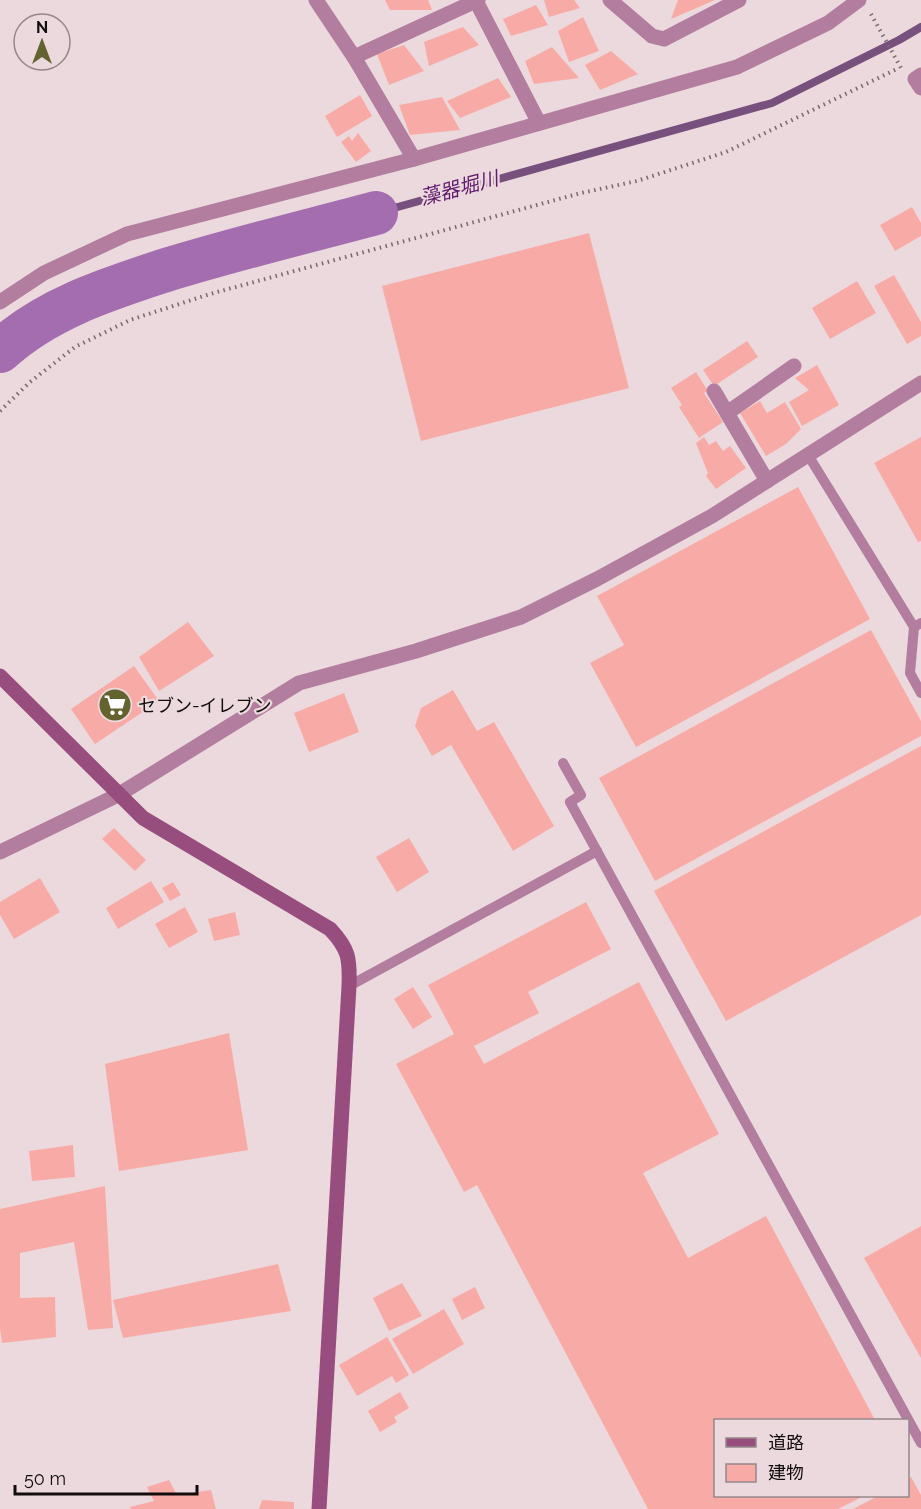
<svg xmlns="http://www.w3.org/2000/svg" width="921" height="1509" font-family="Raleway,'Noto Sans JP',sans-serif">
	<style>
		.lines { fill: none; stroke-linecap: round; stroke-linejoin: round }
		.stream { stroke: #78507e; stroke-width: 8 }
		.river { stroke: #a46daf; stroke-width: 44 }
		.building { fill: #f8aba6 }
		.path { stroke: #766a6d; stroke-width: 4; stroke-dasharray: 1.5 4.5; stroke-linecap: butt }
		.lane { stroke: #b27d9e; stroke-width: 10 }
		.street { stroke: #b27d9e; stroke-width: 15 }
		.secondary { stroke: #984d7f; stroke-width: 15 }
		.labels { text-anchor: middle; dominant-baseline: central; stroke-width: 4.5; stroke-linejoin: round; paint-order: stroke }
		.poi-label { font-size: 18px; fill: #120c0d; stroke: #ecd9dd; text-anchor: start }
		.water-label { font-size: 20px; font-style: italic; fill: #601b6d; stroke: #ecd9dd }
	</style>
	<rect width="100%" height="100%" fill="#ecd9dd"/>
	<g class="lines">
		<polyline class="stream" points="376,213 772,103 899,40 921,27"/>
		<path class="river" d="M0,351c46,-42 105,-61 163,-80 71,-22 142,-39 213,-58"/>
	</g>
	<g class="building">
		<polygon points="385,0 428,0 432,10 390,10"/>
		<polygon points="544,0 574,0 580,8 549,17"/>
		<polygon points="678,0 715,0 671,19"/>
		<polygon points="536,5 548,25 511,36 503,19"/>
		<polygon points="583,17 599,51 569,62 558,31"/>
		<polygon points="463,27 479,45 429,66 424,42"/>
		<polygon points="404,45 424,71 389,85 377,54"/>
		<polygon points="552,47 579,78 534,84 525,61"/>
		<polygon points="611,51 638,74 600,90 585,65"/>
		<polygon points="498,78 511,97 460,118 447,101"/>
		<polygon points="360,95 372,116 337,137 325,116"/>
		<polygon points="442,97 460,130 410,135 399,105"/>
		<polygon points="358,133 371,151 356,162 341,142 349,136 352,141"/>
		<polygon points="912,207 921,223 921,236 895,251 880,225"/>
		<polygon points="589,233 629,388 421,441 382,286"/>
		<polygon points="894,275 921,322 921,336 907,344 874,286"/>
		<polygon points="857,281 876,313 830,339 812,308"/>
		<polygon points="747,341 758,357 714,386 703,370"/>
		<polygon points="817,365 839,405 802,426 789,402 809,390 795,378"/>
		<polygon points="696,372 708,391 704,393 723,422 699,438 679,407 682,405 671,388"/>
		<polygon points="760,401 767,413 785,402 801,429 786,444 766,456 740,413"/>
		<polygon points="704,437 709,445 716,441 723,451 730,446 746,468 716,489 706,476 708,473 696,443"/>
		<polygon points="921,437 921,541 918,542 874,463"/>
		<polygon points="798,487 870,619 636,747 590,663 624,645 597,596"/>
		<polygon points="188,622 214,656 159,691 139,657"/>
		<polygon points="871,630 921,721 921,736 655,881 599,778"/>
		<polygon points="134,666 159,701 95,744 71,709"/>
		<polygon points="453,690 477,731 494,722 554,826 513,851 451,745 432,756 415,726 421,708"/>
		<polygon points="344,693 359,732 309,752 294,713"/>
		<polygon points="921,746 921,915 726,1021 654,891"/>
		<polygon points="114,828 146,860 135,871 102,839"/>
		<polygon points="409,838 429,872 397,892 376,857"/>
		<polygon points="40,878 60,912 14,939 0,915 0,902"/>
		<polygon points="151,881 164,902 118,929 106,908"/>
		<polygon points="173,882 181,895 170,901 162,888"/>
		<polygon points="586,902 611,949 528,992 539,1013 474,1046 484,1064 639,982 719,1134 643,1173 688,1258 766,1216 875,1420 716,1420 716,1496 864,1496 838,1509 648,1509 477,1185 464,1192 396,1064 454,1034 428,985"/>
		<polygon points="185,907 198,932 169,948 155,924"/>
		<polygon points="235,912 240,935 214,941 208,919"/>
		<polygon points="413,987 432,1017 413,1029 394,999"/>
		<polygon points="229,1033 248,1150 119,1171 105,1064"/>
		<polygon points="73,1145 75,1177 32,1181 29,1151"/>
		<polygon points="105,1186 113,1328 88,1330 74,1242 20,1253 20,1298 55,1297 56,1337 2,1343 0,1329 0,1209"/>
		<polygon points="921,1226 921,1358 864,1258"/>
		<polygon points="278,1264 291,1311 123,1338 113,1300"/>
		<polygon points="402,1283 422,1316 389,1331 373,1298"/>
		<polygon points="475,1287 485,1308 462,1320 452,1299"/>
		<polygon points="444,1309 464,1344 413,1374 392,1339"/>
		<polygon points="387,1337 409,1375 396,1383 392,1376 357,1396 339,1365"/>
		<polygon points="400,1392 409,1408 394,1417 397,1422 380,1432 368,1411"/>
		<polygon points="911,1477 921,1495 921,1509 853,1509 878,1496 908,1496 908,1479"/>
		<polygon points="169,1480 177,1495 211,1490 216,1509 131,1509 130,1507 154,1501 147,1487"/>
		<polygon points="262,1500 294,1502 294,1509 259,1509"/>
	</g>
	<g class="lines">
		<g class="path">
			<polyline points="871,14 901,68"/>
			<polyline points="0,411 30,382 75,347 130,320 210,294 581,193 637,181 726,152 899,68"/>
		</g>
		<g class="lane">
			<polyline points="808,455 914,627 921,623"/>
			<polyline points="914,627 910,673 921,693"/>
			<polyline points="563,763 581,795 570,802 921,1443"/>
			<polyline points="349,986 597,851"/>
		</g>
		<g class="street">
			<polyline points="316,0 354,57 414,159"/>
			<polyline points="610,0 652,36 664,39 739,0"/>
			<polyline points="476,1 539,123"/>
			<polyline points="354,57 478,0"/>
			<polyline points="921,75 915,79 921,88"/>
			<polyline points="0,302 44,273 127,234 414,159 737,67 828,23 859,0"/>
			<polyline points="714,391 767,481"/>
			<polyline points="727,413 794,366"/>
			<polyline points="0,852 118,795 299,683 416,651 521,617 597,579 712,516 921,383"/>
		</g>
		<path class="secondary" d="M0,676l143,142 187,111c19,20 20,30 19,57l-30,523"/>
	</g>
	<defs>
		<g id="supermarket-disc" transform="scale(1.725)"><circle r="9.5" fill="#64632f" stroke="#ecd9dd"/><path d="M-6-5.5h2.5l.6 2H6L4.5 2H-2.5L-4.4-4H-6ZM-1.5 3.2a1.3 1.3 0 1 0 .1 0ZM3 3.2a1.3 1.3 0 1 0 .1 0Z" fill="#fff"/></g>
	</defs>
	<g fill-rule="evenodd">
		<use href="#supermarket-disc" x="115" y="705"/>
	</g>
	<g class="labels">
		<g class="poi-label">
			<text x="138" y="705">セブン-イレブン</text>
		</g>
		<g class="water-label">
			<text transform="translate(459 188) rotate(-15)">藻器堀川</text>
		</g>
	</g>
	<rect x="714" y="1419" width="195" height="78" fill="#ecd9dd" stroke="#95878a" stroke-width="1.5"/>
	<rect x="726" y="1438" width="30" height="9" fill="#984d7f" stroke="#95878a" stroke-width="1.5"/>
	<text x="768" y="1449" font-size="18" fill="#120c0d">道路</text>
	<rect x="726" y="1464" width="30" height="18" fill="#f8aba6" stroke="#95878a" stroke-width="1.5"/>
	<text x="768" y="1479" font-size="18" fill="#120c0d">建物</text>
	<g transform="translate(42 42)"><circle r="28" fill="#ecd9dd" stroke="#95878a" stroke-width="1.5"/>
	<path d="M0-4.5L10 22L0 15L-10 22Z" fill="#64632f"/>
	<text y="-9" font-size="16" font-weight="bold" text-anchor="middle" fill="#120c0d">N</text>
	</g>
	<path d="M15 1485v9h182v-9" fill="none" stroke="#120c0d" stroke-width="3"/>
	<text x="24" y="1485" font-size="18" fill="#120c0d" stroke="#ecd9dd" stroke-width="4.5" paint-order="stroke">50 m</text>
</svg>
